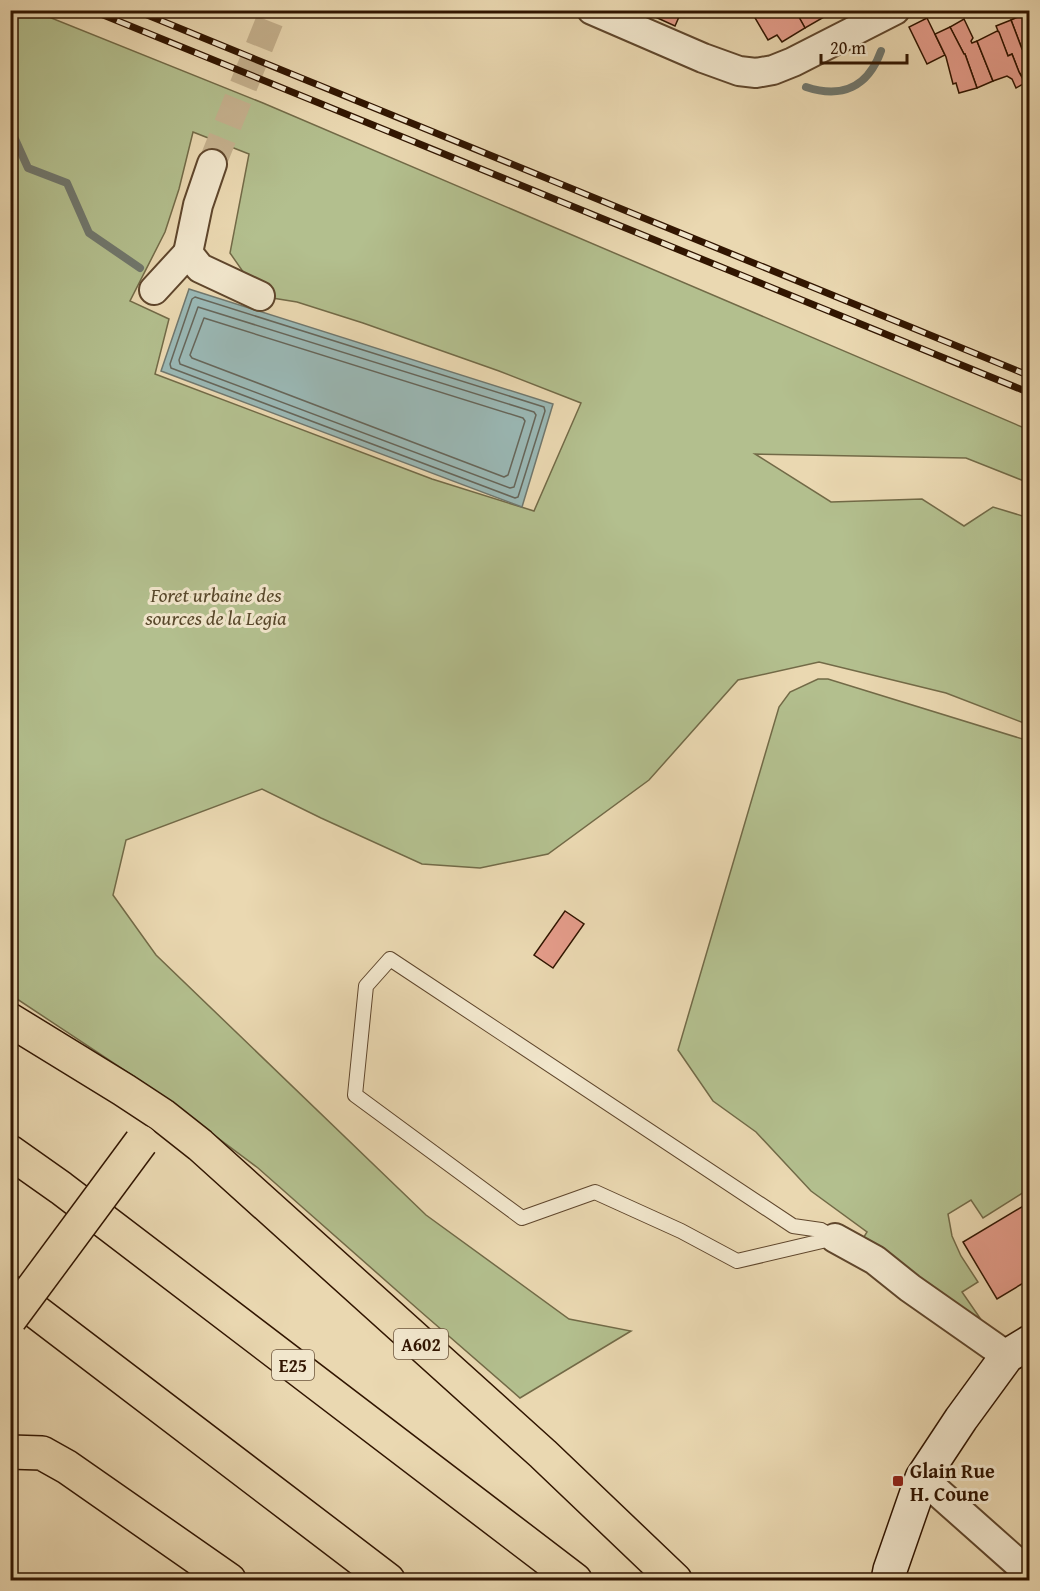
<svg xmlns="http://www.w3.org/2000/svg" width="1040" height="1591" font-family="'Gentium Book Plus',serif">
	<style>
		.green { fill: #b3bf8e; stroke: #726a47; stroke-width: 1.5; fill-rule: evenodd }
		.water { fill: #9ab8b5; stroke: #70776d; stroke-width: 1.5 }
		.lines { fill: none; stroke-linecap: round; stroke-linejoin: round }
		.shore { stroke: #66665a; stroke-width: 1.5 }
		.stream { stroke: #70776d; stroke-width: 8 }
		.building { fill: #e49c8a; stroke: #311500; stroke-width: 1.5 }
		.street-tunnel { stroke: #c5b18e; stroke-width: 28; stroke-dasharray: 28 14; stroke-linecap: butt }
		.lane-casing { stroke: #5f462c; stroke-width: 16 }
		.street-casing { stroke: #5f462c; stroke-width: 32 }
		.secondary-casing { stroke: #311500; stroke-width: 36 }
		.highway-casing { stroke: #311500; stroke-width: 36 }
		.lane { stroke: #f1e6cc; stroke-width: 14 }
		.street { stroke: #f1e6cc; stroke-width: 28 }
		.secondary { stroke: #f1e6cc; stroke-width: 33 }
		.highway { stroke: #ead8b1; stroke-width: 33 }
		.rail-casing { stroke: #311500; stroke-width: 7 }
		.rail { stroke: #f1e6cc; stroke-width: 4.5; stroke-dasharray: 14; stroke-linecap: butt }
		.highway-bridge-casing { stroke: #311500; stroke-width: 36; stroke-linecap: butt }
		.highway-bridge { stroke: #ead8b1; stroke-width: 33 }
		.poi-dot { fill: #8f2418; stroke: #f1e6cc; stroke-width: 2 }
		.labels { text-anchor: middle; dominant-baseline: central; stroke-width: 6; stroke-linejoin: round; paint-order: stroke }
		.shield { fill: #f1e6cc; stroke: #6b543d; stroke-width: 1.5 }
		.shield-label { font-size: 18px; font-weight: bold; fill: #311500 }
		.park-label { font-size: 20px; font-style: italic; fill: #58482b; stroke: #f1e6cc }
		.poi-label { font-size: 20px; font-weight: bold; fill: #311500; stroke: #f1e6cc; text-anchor: start }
	</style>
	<rect width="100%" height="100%" fill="#ead8b1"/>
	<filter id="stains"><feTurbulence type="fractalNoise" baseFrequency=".00333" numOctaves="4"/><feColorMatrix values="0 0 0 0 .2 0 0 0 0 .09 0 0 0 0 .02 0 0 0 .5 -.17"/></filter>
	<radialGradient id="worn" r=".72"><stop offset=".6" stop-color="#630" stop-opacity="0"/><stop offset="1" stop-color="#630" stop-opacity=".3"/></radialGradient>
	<g class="green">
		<path d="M10,11h24l229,92 766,327v53l-63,-25 -211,-4 76,48 91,-3 42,27 29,-19 36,11v207l-83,-32 -127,-31 -81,18 -89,100 -101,74 -68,14 -58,-4 -101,-46 -59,-29 -136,51 -13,55 43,60 270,260 143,104 62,12 -111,67 -100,-87 -162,-143 -111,-83 -136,-90zM193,132l56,22 -19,99 30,43 37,6 66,21 136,48 82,32 -47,108 -102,-32 -277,-105 14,-55 -39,-18 35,-69 14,-43z"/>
		<polygon points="818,679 828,679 1029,741 1029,1189 983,1218 971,1200 948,1214 952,1236 961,1256 978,1282 962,1292 982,1321 978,1325 862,1240 867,1232 811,1191 756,1132 713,1101 678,1050 779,707 790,692"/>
	</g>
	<polygon class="water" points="189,289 553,404 522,507 161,371"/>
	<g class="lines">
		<g class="shore">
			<polygon points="195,297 544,407 545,411 518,497 515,498 171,368 170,364 192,299"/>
			<polygon points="198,307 534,412 536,415 514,487 510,488 180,364 179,360"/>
			<polygon points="204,318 523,418 525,421 508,475 504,477 192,358 190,355"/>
		</g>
		<g class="stream">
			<path d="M806,87c36,12 62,0 75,-36"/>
			<polyline points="10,128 28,168 67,183 89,233 140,268"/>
		</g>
	</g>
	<g class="building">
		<polygon points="640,10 682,10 675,26"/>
		<polygon points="795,10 829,10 831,13 805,28"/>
		<polygon points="795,10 805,28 782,42 777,35 768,40 751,11"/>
		<polygon points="1027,13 1030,18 1030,52 1027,47 1022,49 1011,20"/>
		<polygon points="927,18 945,55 927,64 909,27"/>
		<polygon points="964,19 973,38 971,41 972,43 977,41 993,81 977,88 965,54 964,54 950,27"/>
		<polygon points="1011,20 1022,49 1027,47 1030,52 1030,75 1023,78 1019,72 1012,54 1008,56 996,26"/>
		<polygon points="950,27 964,54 965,54 977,88 959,93 956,83 953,84 946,57 935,34"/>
		<polygon points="997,31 999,32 1008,56 1012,54 1019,72 1025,83 1016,88 1012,79 1007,76 993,81 977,41"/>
		<polygon points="565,911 584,924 553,968 534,955"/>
		<polygon points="1030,1202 1030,1279 997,1299 963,1242"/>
	</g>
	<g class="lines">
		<polyline class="street-tunnel" points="212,164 274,10"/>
		<g class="lane-casing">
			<polygon id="lane" points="390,959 793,1226 821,1230 835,1238 737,1261 681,1231 595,1192 522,1218 355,1095 366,986"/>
		</g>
		<g class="street-casing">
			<g id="street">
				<polyline points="592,10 703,58 739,71 756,73 773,70 793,62 895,10"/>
				<polyline points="212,164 198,205 188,253 200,268 260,296"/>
				<polyline points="154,290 188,253"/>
				<polyline points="835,1238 875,1260 910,1288 1007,1356"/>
				<polyline points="922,1478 1030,1574"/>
			</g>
		</g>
		<g class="secondary-casing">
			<polyline id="secondary" points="888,1580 890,1570 922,1478 961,1419 1007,1356 1030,1342"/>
		</g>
		<g class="highway-casing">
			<g id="highway">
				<polyline points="10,1020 124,1090 162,1115 200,1145 543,1454 675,1580"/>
				<polyline points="10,1152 61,1188 575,1580"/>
				<polyline points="10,1292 388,1580"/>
				<polyline points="10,1452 42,1453 67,1467 229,1580"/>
			</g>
		</g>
		<use href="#lane" class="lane"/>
		<use href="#street" class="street"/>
		<use href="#secondary" class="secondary"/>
		<use href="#highway" class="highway"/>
		<g class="rail-casing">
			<g id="rail">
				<polyline points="91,10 1030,393"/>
				<polyline points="135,10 1030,376"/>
			</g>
		</g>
		<use href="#rail" class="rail"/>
		<g class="highway-bridge-casing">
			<polyline id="highway-bridge" points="10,1319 141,1142"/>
		</g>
		<use href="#highway-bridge" class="highway-bridge"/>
	</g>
	<rect class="poi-dot" x="892" y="1475" width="12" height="12" rx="3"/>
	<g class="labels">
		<g class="shield">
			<rect x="394" y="1329" width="54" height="30" rx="4.5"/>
			<rect x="272" y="1350" width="42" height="30" rx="4.5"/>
		</g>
		<g class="shield-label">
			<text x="421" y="1344">A602</text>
			<text x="293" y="1365">E25</text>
		</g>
		<g class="park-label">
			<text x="216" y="594">Foret urbaine des<tspan x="216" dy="23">sources de la Legia</tspan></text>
		</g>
		<g class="poi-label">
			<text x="910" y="1470">Glain Rue<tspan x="910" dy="23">H. Coune</tspan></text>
		</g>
	</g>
	<rect width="1040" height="1591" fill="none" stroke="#ead8b1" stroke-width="36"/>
	<rect x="12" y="12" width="1016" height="1567" fill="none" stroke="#311500" stroke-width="3"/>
	<rect x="18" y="18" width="1004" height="1555" fill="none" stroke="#311500" stroke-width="1.5"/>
	<path d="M821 54v9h86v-9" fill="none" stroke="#311500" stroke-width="3"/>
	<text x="830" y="54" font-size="18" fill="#311500" stroke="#f1e6cc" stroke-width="4.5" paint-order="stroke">20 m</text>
	<rect width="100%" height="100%" filter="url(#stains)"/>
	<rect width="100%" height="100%" fill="url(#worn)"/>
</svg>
